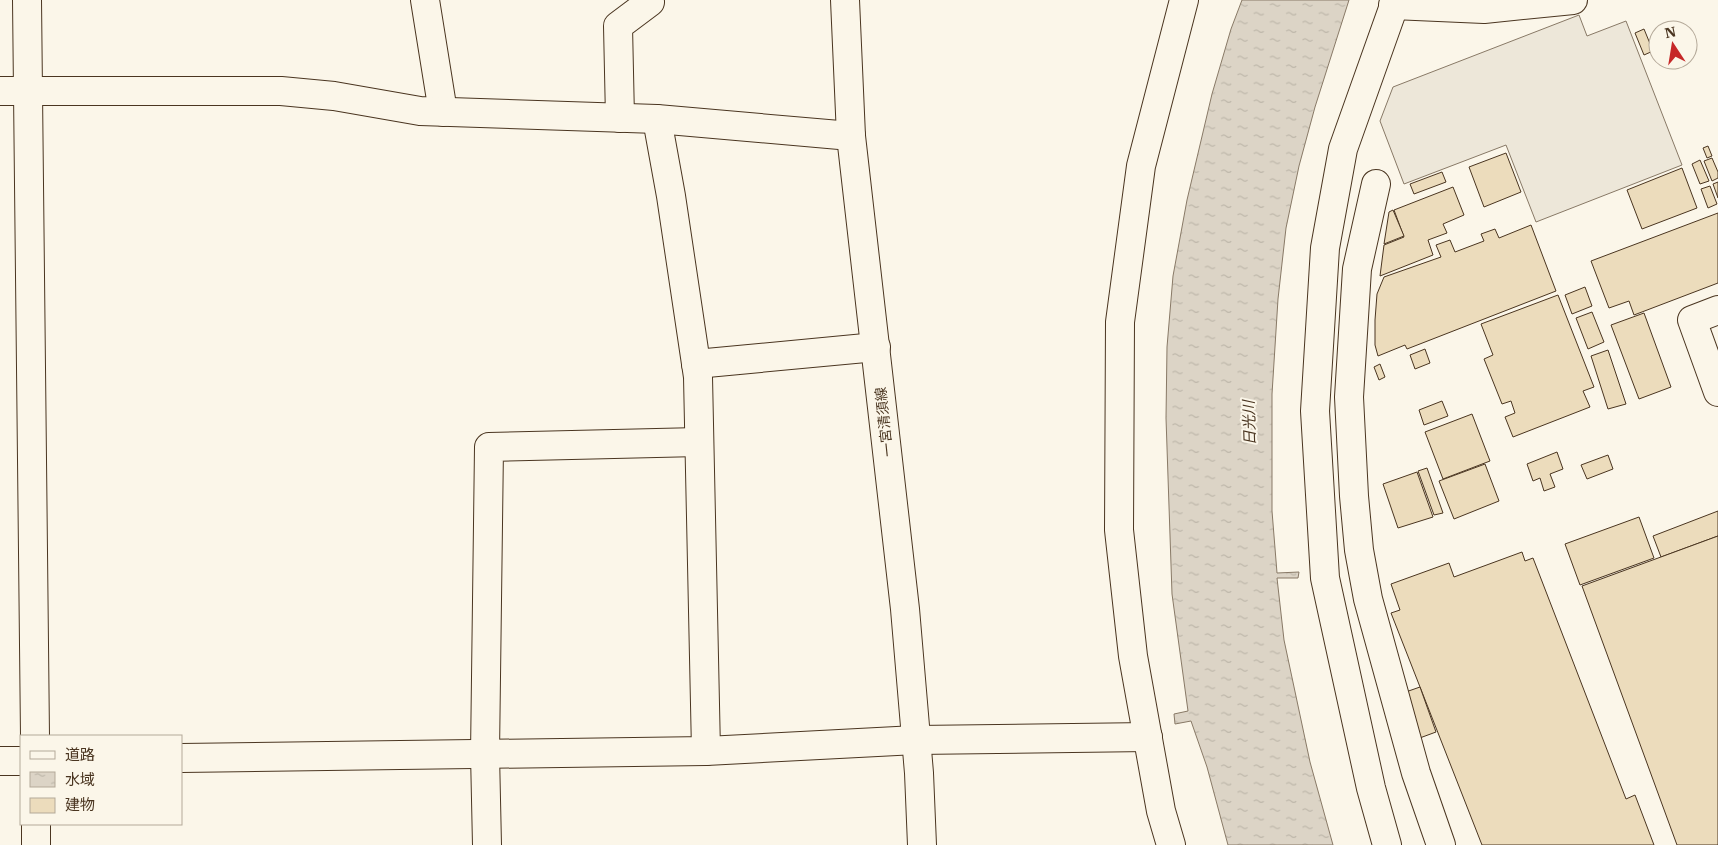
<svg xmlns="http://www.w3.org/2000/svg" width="1718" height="845" font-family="'IBM Plex Serif','Noto Sans JP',serif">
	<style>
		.parking { fill: #ede7d9; stroke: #887966 }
		.water { fill: url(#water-ripples); stroke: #887966 }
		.building { fill: #ecdcbc; stroke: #4a3520 }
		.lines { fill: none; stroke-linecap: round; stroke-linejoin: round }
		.minor-casing { stroke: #4a3520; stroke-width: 30 }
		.major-casing { stroke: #4a3520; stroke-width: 30 }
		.minor { stroke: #fbf6e9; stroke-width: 28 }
		.major { stroke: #fbf6e9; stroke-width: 28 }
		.labels { text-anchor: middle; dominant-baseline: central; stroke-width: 4; stroke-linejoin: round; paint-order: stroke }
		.street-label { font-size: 14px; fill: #4a3520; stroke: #fbf6e9 }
		.water-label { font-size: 15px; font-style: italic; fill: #4a3520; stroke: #fbf6e9 }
	</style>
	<defs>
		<pattern id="water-ripples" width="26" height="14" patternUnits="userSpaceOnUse" patternTransform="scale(1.25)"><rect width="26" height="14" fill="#dcd4c6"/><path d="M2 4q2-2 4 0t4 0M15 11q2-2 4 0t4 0" fill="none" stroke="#beb7aa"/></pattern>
	</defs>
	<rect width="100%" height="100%" fill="#fbf6e9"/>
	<polygon class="parking" points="1579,15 1587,36 1626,21 1682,165 1536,222 1506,145 1404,184 1380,121 1393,87"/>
	<polygon class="water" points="1242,0 1349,0 1315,107 1299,166 1286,228 1278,299 1272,394 1272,511 1277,573 1299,572 1298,578 1277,578 1284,640 1310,762 1333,845 1228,845 1207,767 1191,721 1175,724 1174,714 1188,711 1172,594 1166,418 1167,347 1173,276 1187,200 1212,94 1231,29"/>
	<g class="building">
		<polygon points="1644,29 1653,51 1644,55 1635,33"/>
		<polygon points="1708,146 1712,156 1707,158 1703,148"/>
		<polygon points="1506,153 1521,192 1484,207 1469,167"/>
		<polygon points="1712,158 1718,172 1718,178 1712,181 1704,161"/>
		<polygon points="1700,160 1709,181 1700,184 1692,164"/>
		<polygon points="1682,168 1697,208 1642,229 1627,190"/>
		<polygon points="1442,172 1446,182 1414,194 1410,184"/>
		<polygon points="1718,182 1718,198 1713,184"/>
		<polygon points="1710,186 1717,204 1708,208 1701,189"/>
		<polygon points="1453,187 1464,215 1443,224 1447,233 1428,240 1433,255 1380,276 1384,245 1404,237 1394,210"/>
		<polygon points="1393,210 1404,236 1384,244 1389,212"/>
		<polygon points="1718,213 1718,283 1634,315 1629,301 1609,308 1591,261"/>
		<polygon points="1531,225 1556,291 1407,349 1405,345 1378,356 1375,345 1375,320 1377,294 1384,277 1441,257 1436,245 1450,240 1455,252 1484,241 1481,234 1495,229 1499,238"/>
		<polygon points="1585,287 1592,306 1572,314 1565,295"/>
		<polygon points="1558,295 1594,387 1583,391 1590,407 1513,437 1505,417 1515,413 1511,401 1502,404 1484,359 1493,355 1481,324"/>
		<polygon points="1592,312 1604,342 1588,349 1576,318"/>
		<polygon points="1644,313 1671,387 1639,399 1611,325"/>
		<polygon points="1425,349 1430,363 1415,369 1410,355"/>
		<polygon points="1608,350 1626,404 1608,409 1591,356"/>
		<polygon points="1380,364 1385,377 1379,380 1374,367"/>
		<polygon points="1442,401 1448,416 1424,425 1419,410"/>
		<polygon points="1472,414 1490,461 1443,479 1425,432"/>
		<polygon points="1557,452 1563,469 1550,474 1555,487 1544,491 1540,478 1533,481 1527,464"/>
		<polygon points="1608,455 1613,469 1587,479 1581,465"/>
		<polygon points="1485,464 1499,501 1454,519 1439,481"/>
		<polygon points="1427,468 1443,513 1434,515 1418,471"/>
		<polygon points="1417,472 1433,517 1398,528 1383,484"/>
		<polygon points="1718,511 1718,536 1661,557 1653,536"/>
		<polygon points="1639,517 1654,558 1580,585 1565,544"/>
		<polygon points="1718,536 1718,845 1677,845 1582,586"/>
		<polygon points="1522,552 1525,561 1533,558 1626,799 1635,795 1654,845 1482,845 1391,613 1400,610 1391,584 1449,563 1454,577"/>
		<polygon points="1420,687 1436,732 1417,739 1400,694"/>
	</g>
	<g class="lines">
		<g class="minor-casing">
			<g id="minor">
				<polyline points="27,0 35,736"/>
				<polyline points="425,0 443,112"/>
				<polyline points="1393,5 1484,9 1573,0"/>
				<polyline points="0,91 281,91 334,96 420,111 657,119 851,136"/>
				<polyline points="620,118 618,26 650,2 649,0"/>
				<polyline points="657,119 671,196 698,377 706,751"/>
				<polyline points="1376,184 1357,269 1349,397 1354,496 1359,550 1368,599 1416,773 1441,845"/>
				<polyline points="1718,310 1692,320 1718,392"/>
				<polyline points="696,364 876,347"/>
				<polyline points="181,758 706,751 916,740 1148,737"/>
				<polyline points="0,761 21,761"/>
				<polyline points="36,824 36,845"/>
				<polyline points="487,845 485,754 489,447 699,442"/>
				<polyline points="1171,845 1161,811 1133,656 1119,530 1120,322 1141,166 1184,0"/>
				<polyline points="1387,845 1371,788 1325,578 1315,411 1325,248 1343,149 1396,0"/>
			</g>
		</g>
		<g class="major-casing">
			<polyline id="major" points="845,0 851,136 905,609 919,773 922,845"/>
		</g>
		<use href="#minor" class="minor"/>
		<use href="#major" class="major"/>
	</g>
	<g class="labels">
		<g class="street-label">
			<text transform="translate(884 422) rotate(-96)">一宮清須線</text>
		</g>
		<g class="water-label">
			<text transform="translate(1249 423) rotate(-92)">日光川</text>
		</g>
	</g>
	<rect x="20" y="735" width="162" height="90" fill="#fbf6e9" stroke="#b4a999"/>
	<rect x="30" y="751" width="25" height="8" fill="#fbf6e9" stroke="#b4a999"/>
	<text x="65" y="760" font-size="15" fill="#4a3520">道路</text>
	<rect x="30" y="772" width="25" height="15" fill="url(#water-ripples)" stroke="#b4a999"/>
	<text x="65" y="785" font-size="15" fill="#4a3520">水域</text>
	<rect x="30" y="798" width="25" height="15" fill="#ecdcbc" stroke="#b4a999"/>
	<text x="65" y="810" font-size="15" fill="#4a3520">建物</text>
	<g transform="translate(1673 45) rotate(348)"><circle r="24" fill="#fbf6e9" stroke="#b4a999"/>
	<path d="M0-4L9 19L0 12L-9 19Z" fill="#c62828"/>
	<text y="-8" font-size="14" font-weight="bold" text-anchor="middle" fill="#4a3520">N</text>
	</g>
</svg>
